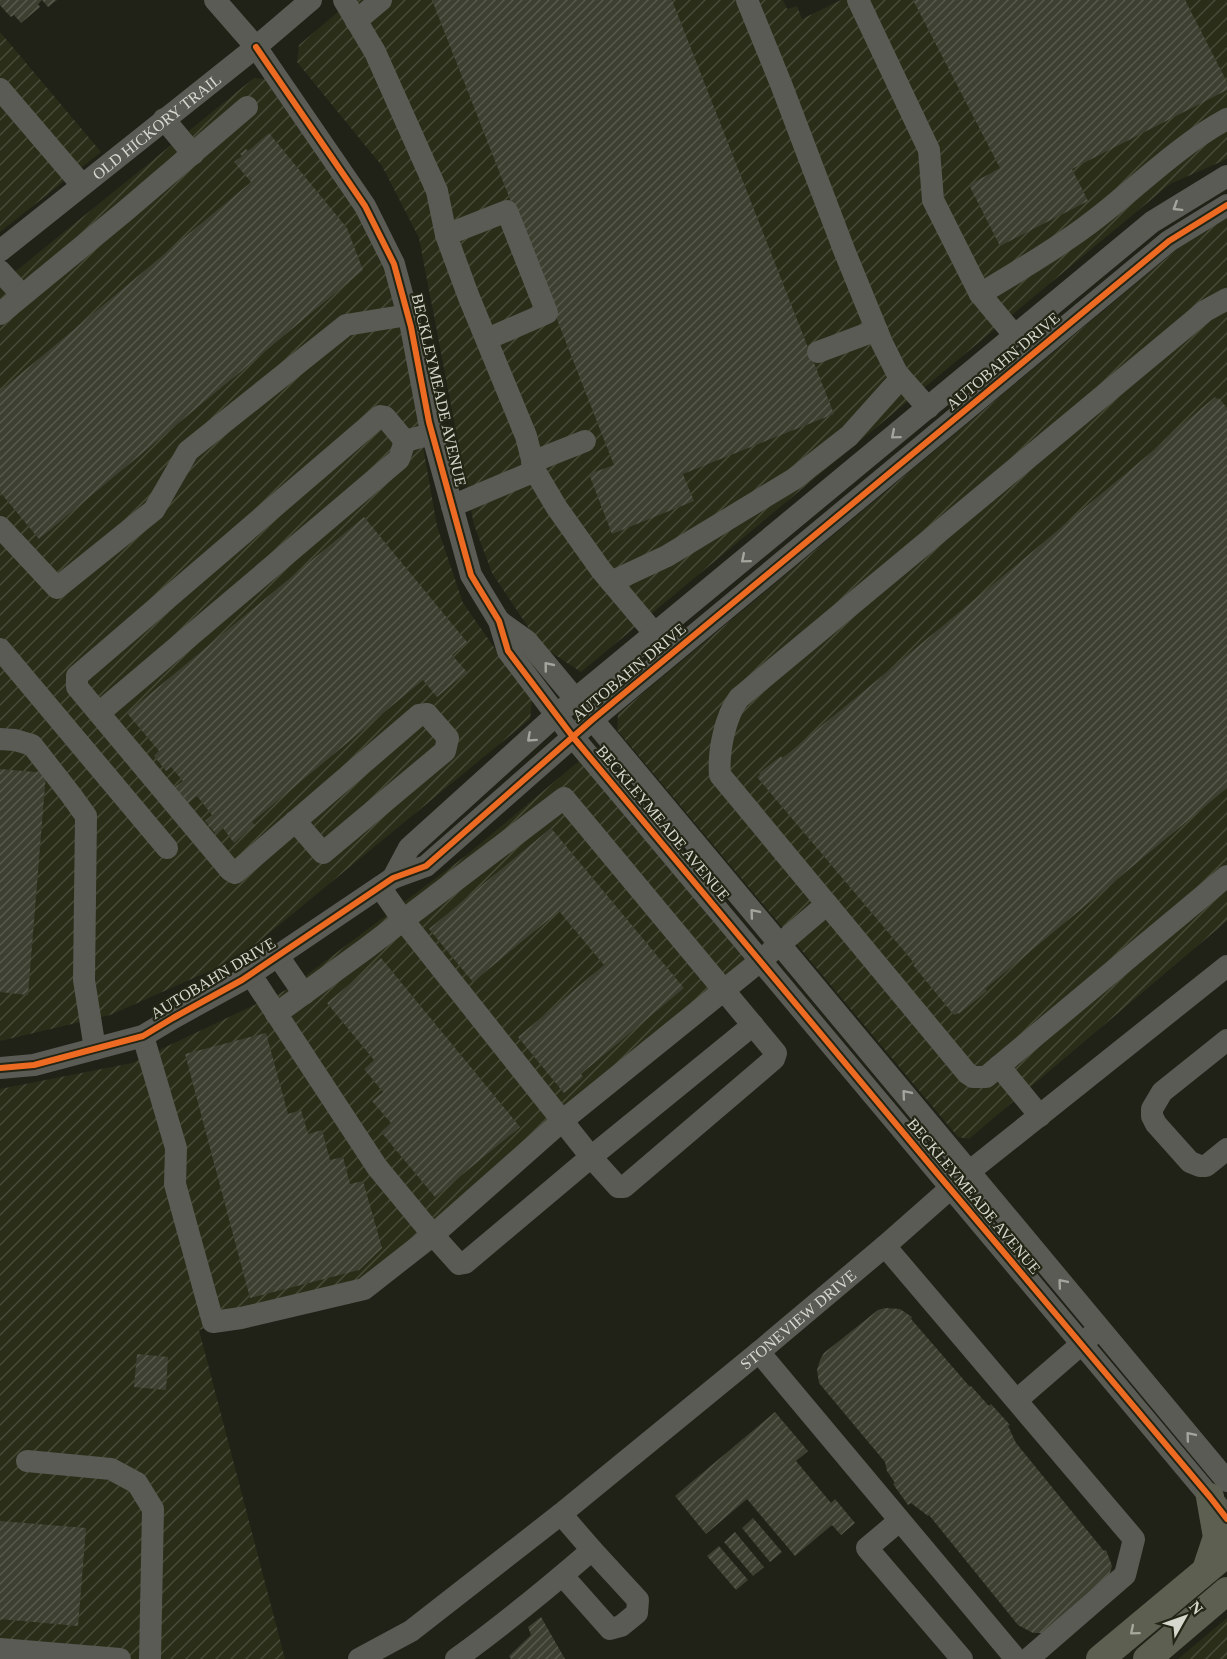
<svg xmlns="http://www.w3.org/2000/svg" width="1227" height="1659" font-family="'Times New Roman',serif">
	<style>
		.industrial { fill: url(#industrial-furrows) }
		.building { fill: url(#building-hatch) }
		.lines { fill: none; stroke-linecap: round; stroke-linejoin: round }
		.minor { stroke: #5a5b54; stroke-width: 22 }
		.major { stroke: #5d5f51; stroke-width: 28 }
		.cycleway-casing { stroke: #232515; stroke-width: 10 }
		.cycleway { stroke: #ed6a23; stroke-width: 6 }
		.oneway { stroke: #a4a69d }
		.oneway2 { stroke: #a6a89c }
		.labels { text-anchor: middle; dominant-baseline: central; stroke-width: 4.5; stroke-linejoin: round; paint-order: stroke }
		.street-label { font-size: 16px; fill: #d6d8ce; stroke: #232515 }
	</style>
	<defs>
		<pattern id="industrial-furrows" width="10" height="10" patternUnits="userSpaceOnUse" patternTransform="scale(1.5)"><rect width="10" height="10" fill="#2a2d18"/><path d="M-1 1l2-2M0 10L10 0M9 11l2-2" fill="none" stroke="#484b38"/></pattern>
		<pattern id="building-hatch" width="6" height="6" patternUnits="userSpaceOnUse" patternTransform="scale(1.5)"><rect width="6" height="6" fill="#3d3f31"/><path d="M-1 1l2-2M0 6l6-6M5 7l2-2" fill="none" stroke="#585a4e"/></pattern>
	</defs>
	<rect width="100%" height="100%" fill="#202218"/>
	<g class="industrial">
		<polygon points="352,0 783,0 787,9 797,6 802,19 841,0 1227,0 1227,159 1170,184 581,672 540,645 492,573 474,525 419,238 382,166 297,62 299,45"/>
		<polygon points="0,32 101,152 0,232"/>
		<polygon points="254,78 265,79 389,255 437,526 463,603 532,701 530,719 256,944 212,970 110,1015 0,1041 0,284"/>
		<polygon points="1227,218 1227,921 969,1139 958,1137 617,730 618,714 1186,242"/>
		<polygon points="579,761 763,968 377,1283 199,1330 285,1659 0,1659 0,1089 132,1063 288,989 468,854"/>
		<polygon points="1227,1618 1227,1659 1178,1659"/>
	</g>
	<g class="building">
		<polygon points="0,0 57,0 48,7 42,0 38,4 40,7 21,23 14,15 11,17 6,12 0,5"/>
		<polygon points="432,0 672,0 834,414 683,474 694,501 612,534 589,474 614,465"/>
		<polygon points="913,0 1185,0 1227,82 1227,90 1072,169 1088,201 1000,246 969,185 1000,168"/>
		<polygon points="269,133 347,228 363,270 39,539 0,492 0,391 251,182 234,162 242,156 240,154 246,149 248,151"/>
		<polygon points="1215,397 1217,399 1219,398 1227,408 1227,788 985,989 987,991 959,1014 958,1013 954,1015 913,965 915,964 757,777 760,775 759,773 781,756 782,758 790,752 1003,576 1167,439 1166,438"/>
		<polygon points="364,517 467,642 452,655 467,672 437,697 423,680 252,822 255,825 234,843 223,828 216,834 205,821 212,815 197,796 187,804 174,788 183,781 171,767 166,771 154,756 159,751 127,713"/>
		<polygon points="0,769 46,773 28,995 0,992"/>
		<polygon points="551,828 684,988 581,1074 583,1077 564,1093 518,1037 604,965 559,911 473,982 429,929"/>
		<polygon points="381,958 520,1127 435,1197 381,1132 391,1123 372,1101 383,1092 364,1069 374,1060 327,1003"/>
		<polygon points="266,1033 288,1114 301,1110 308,1134 322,1130 330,1160 343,1157 350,1184 363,1181 382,1248 359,1270 250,1298 185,1054"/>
		<polygon points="885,1308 900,1309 912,1317 911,1319 970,1387 971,1386 989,1406 991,1404 1010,1425 1008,1426 1016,1443 1104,1551 1106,1550 1112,1566 1107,1584 1044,1633 1033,1633 1018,1625 929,1515 928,1516 911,1503 908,1505 893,1484 895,1483 887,1471 885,1462 819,1383 817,1370 820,1360 824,1353 878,1310"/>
		<polygon points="137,1354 168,1357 166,1390 134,1387"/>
		<polygon points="775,1412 808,1451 796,1461 831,1503 835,1499 855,1523 841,1535 832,1525 795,1556 747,1499 706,1534 675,1496"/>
		<polygon points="753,1518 782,1552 770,1562 742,1528"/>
		<polygon points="0,1521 86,1528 78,1626 0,1619"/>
		<polygon points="735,1532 764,1567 753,1576 724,1542"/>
		<polygon points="719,1546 748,1580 736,1590 707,1556"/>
		<polygon points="541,1617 565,1659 511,1659 509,1656 531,1635 528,1627"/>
	</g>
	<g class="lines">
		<g class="minor">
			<polyline points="215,0 256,47 365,206 394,264 411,327 429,422 471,575 499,621 508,651 573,737 1221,1510"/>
			<polyline points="344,0 375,52 437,191 446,235 468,295 526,436 535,471"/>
			<polyline points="747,0 781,84 844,250 882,343 897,373 928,408"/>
			<polyline points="858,0 929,150 933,200 980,294 1015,336"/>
			<polyline points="356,21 381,0"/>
			<polyline points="0,89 82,185"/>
			<polyline points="164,119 193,154"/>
			<polyline points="446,235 507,211 547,313 487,339"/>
			<path id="s1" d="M0,251l256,-204 55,-47"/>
			<polyline points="0,271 22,295"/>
			<path d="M980,294c35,-21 71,-42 105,-67 48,-35 89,-79 142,-108"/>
			<path d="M1227,299l-22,12 -466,387c-14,18 -21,54 -19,77l247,298 6,4h13l241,-201"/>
			<polyline points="0,314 124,212 247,107"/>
			<polyline points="818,352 877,330"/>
			<polyline points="532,462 585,441"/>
			<polyline points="452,506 535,471 557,508 601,570 655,634"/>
			<polyline points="0,527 57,588 154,510 188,451 346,325 408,315"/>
			<polyline points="611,582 667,556 794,479 849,436 901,378"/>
			<polyline points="499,621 527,641 1227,1481"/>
			<polyline points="0,649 167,848"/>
			<polyline points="99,713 399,459 405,441"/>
			<polyline points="0,739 15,740 32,745 71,795 86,816 84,980 95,1049"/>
			<polyline points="295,821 323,853 445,751 448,738 427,714 419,715 235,873 230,870 77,687 77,676 380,416 385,417 405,441 432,434"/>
			<polyline points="393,878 409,848 556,715 1152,222 1227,176"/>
			<polyline points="380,887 403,920 591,1157 753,1025"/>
			<polyline points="278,956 304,994"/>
			<polyline points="251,975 377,1167 433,1235 562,1121 760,961 827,904"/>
			<polyline points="143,1036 176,1148 175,1184 213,1322 241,1318 364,1289 433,1235 459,1264 465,1263 591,1157 618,1187 624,1187 774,1059 776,1053 564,798 364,950 276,1014"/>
			<polyline points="1227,1040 1162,1092 1152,1109 1152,1116 1156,1124 1190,1162 1200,1166 1206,1166 1227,1149"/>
			<polyline points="999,1066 1040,1116"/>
			<polyline points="0,1068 34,1065 143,1036 173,1018 242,980 393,878 426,866 592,720 1169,241 1227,205"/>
			<polyline points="885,1246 1134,1539 1125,1575 1028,1659"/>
			<polyline points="759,1352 1016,1659"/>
			<polyline points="1017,1400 1092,1335"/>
			<polyline points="27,1461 111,1469 137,1483 153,1509 150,1659"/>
			<polyline points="899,1521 867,1548 962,1659"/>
			<polyline points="563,1576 610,1629 621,1626 637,1613 638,1600 592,1550"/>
			<polyline points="0,1649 120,1659"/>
			<path id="s2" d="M359,1659l52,-28 150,-117 198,-162 126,-106 85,-75 257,-205"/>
			<path d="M456,1659c47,-34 92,-71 136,-109l-31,-36"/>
		</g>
		<g class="major">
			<polyline points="1206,1570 1217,1537 1210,1497"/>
			<polyline points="1100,1659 1227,1553"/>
			<polyline points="1147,1659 1227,1591"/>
		</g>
		<g class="cycleway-casing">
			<g id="cycleway">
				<polyline points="256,47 365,206 394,264 411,327 429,422 471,575 499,621 508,651 573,737 936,1172 1210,1497 1227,1519"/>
				<polyline points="0,1068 34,1065 143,1036 173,1018 242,980 393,878 426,866 592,720 1169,241 1227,205"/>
			</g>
		</g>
		<use href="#cycleway" class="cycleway"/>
	</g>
	<defs><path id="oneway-chevron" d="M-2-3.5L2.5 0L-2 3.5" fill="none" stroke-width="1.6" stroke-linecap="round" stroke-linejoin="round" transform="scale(1.5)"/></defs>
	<g class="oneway">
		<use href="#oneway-chevron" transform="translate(1177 207) rotate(148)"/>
		<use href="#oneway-chevron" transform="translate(895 435) rotate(140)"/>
		<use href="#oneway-chevron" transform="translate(745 559) rotate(140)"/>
		<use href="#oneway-chevron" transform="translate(548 666) rotate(-129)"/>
		<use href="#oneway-chevron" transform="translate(531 738) rotate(138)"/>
		<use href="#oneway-chevron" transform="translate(754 913) rotate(-130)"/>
		<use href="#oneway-chevron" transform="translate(906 1094) rotate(-130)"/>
		<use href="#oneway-chevron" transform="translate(1062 1283) rotate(-130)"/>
		<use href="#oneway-chevron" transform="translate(1190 1436) rotate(-130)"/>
	</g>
	<use class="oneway2" href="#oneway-chevron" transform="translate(1134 1631) rotate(140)"/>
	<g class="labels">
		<g class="street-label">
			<text stroke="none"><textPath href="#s1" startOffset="200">OLD HICKORY TRAIL</textPath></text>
			<text transform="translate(1003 361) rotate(-40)">AUTOBAHN DRIVE</text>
			<text transform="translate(439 390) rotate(77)">BECKLEYMEADE AVENUE</text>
			<text transform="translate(629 672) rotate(-40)">AUTOBAHN DRIVE</text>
			<text transform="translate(663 823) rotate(50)">BECKLEYMEADE AVENUE</text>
			<text transform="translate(213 978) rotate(-31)">AUTOBAHN DRIVE</text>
			<text transform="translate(974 1196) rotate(50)">BECKLEYMEADE AVENUE</text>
			<text stroke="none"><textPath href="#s2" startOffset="556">STONEVIEW DRIVE</textPath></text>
		</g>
	</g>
	<g transform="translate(1185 1617) rotate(50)" stroke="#232515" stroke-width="4.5" paint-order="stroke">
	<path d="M0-4.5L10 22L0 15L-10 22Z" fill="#d6d8ce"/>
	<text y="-9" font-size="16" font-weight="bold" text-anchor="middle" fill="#d6d8ce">N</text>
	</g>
</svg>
